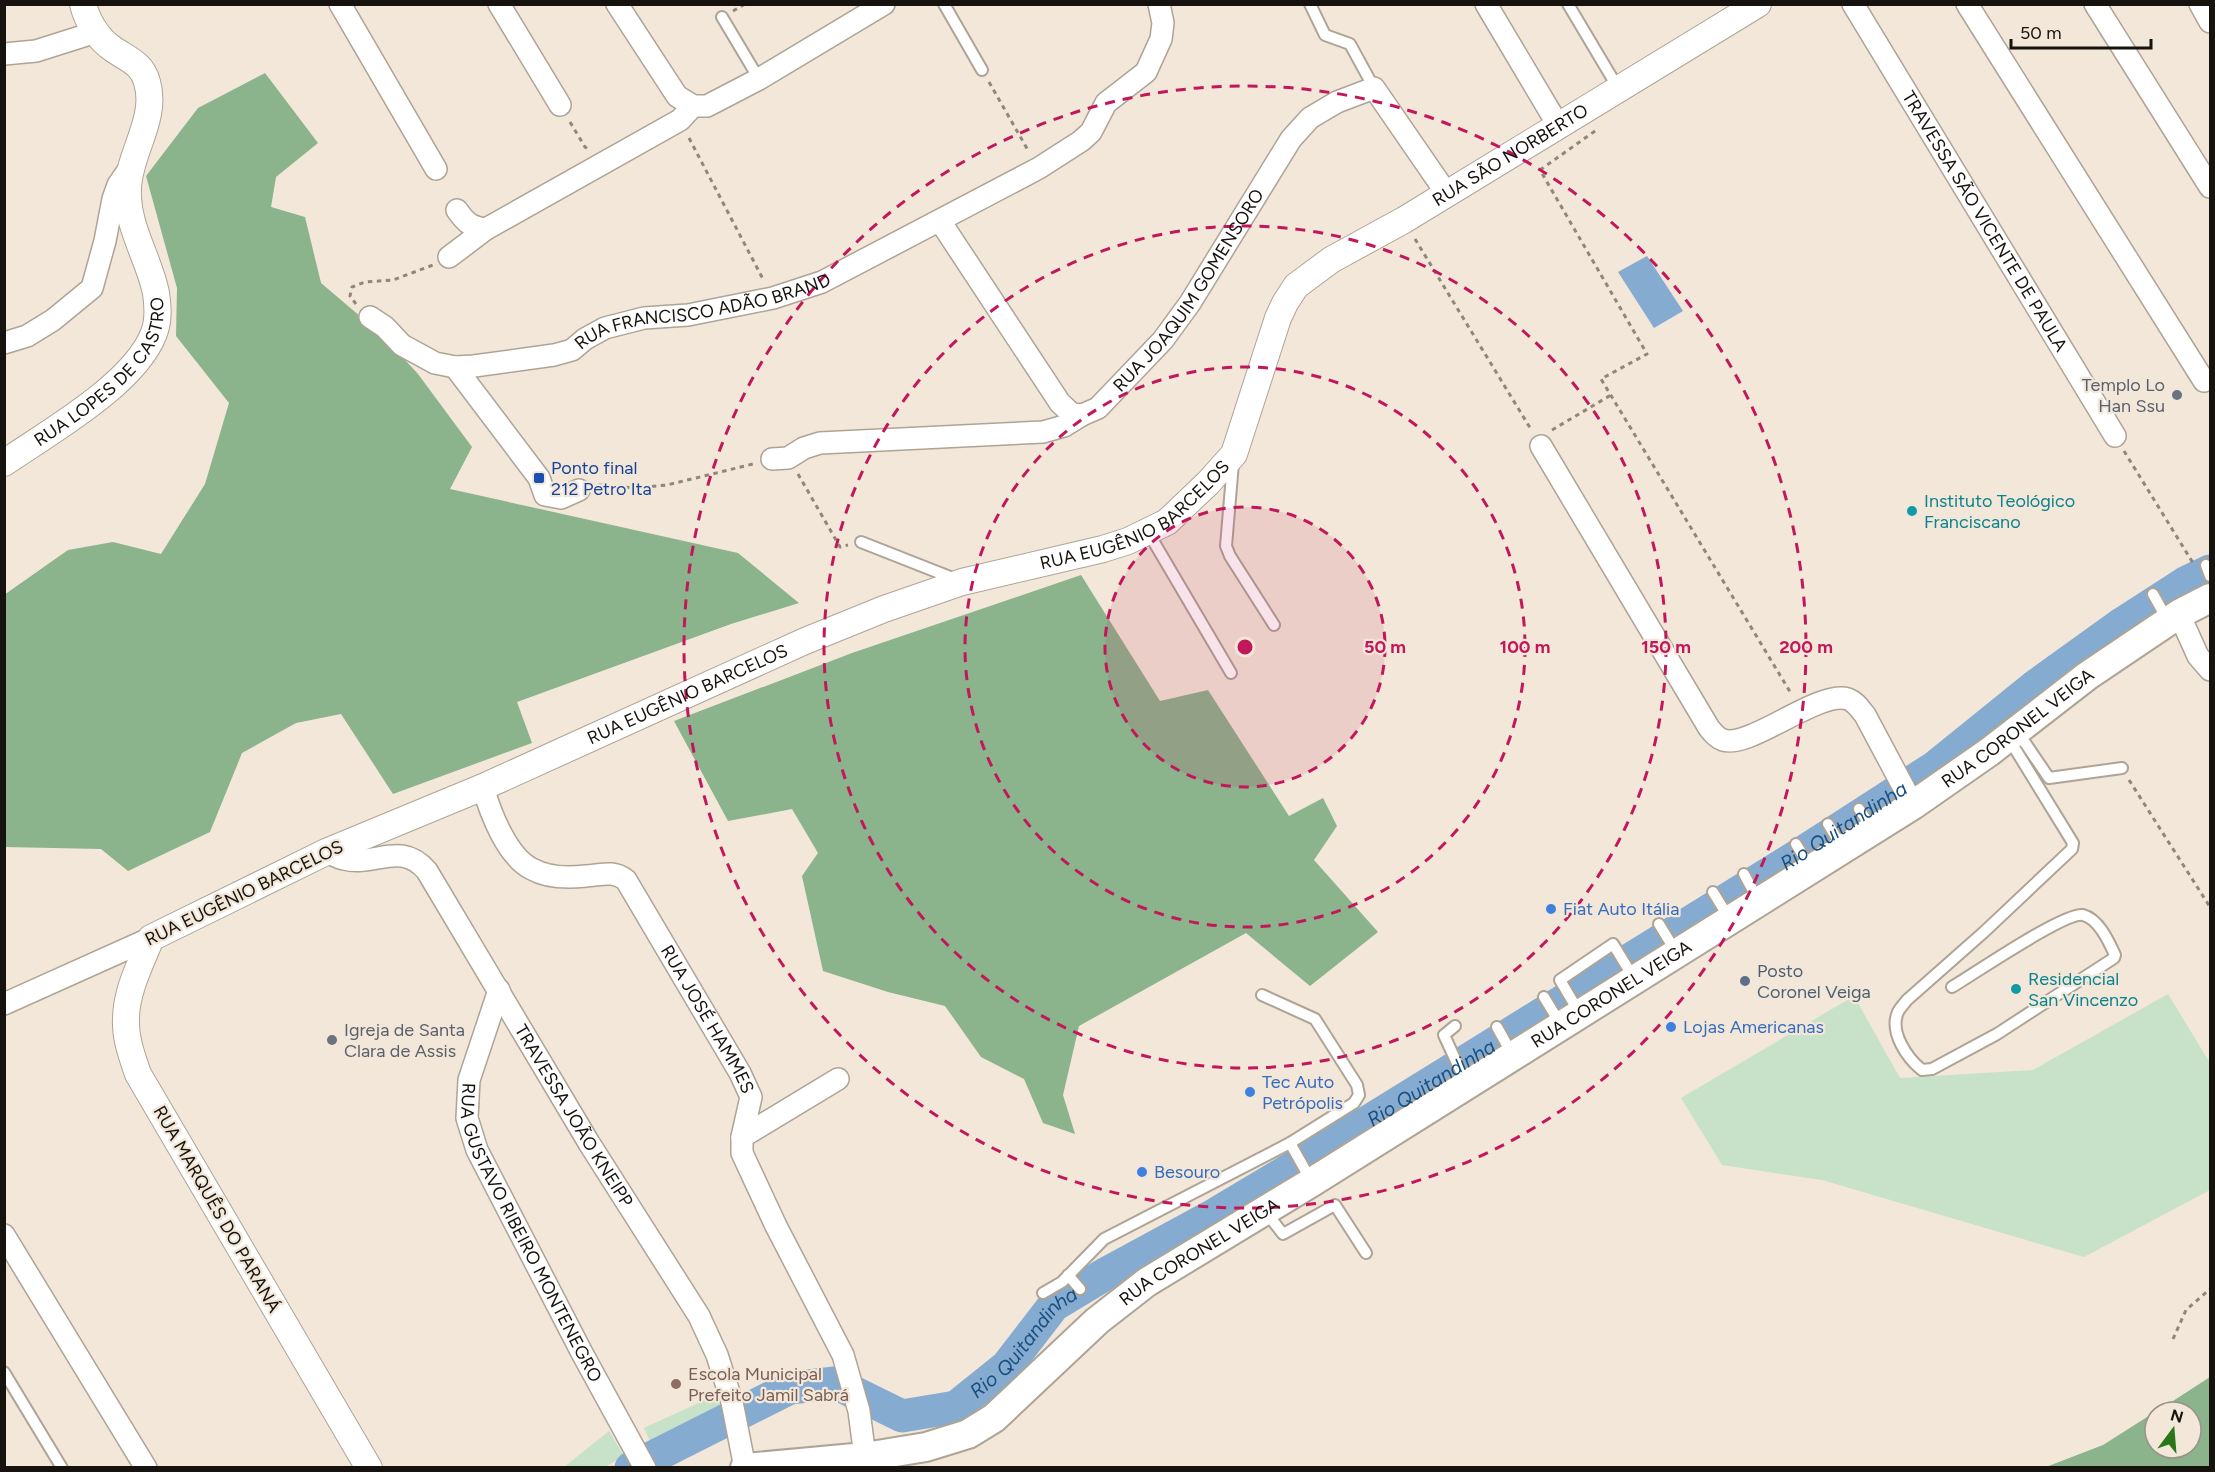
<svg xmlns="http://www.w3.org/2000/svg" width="2215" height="1472" font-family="Figtree,sans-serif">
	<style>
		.green { fill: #c8e1c9 }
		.forest { fill: #8bb38c }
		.water { fill: #86abd1 }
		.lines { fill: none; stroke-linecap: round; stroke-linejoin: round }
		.river { stroke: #86abd1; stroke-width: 33 }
		.service-casing { stroke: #aea495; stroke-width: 14 }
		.minor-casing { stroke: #aea495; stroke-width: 24 }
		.tertiary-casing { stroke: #aea495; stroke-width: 28 }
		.secondary-casing { stroke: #aea495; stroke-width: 32 }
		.path { stroke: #8f877d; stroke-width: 3; stroke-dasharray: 4.5 4.5; stroke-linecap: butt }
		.service { stroke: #fff; stroke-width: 10 }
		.minor { stroke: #fff; stroke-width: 21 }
		.tertiary { stroke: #fff; stroke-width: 26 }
		.secondary { stroke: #fff; stroke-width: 28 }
		.ring { fill: none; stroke: #c2185b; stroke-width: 3; stroke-dasharray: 10 8 }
		.worship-dot { fill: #6b7280; stroke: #f2e7d8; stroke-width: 2 }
		.transit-dot { fill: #1a4fb4; stroke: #f2e7d8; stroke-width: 2 }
		.culture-dot { fill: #0f9aa8; stroke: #f2e7d8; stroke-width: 2 }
		.shop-dot { fill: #3f7fe0; stroke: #f2e7d8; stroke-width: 2 }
		.service-dot { fill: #5c6f8a; stroke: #f2e7d8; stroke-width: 2 }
		.education-dot { fill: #8d6e63; stroke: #f2e7d8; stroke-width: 2 }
		.labels { text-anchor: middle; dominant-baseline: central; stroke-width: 4.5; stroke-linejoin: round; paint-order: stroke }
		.street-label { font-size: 18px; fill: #16120d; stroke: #f2e7d8 }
		.worship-label { font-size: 18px; fill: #5b616d; stroke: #f2e7d8; text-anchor: end }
		.transit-label { font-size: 18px; fill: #164399; stroke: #f2e7d8; text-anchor: start }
		.culture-label { font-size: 18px; fill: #0d838f; stroke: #f2e7d8; text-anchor: start }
		.shop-label { font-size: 18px; fill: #366cbe; stroke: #f2e7d8; text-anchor: start }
		.service-label { font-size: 18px; fill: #4e5e75; stroke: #f2e7d8; text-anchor: start }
		.education-label { font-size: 18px; fill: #785e54; stroke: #f2e7d8; text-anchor: start }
		.water-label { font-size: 20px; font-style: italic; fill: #185081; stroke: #f2e7d8 }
		.centre { fill: #c2185b; stroke: #f2e7d8; stroke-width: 3 }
		.ring-label { font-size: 18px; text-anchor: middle; font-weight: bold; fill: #c2185b; stroke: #f2e7d8; stroke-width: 4.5; stroke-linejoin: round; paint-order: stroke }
	</style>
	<rect width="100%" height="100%" fill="#f2e7d8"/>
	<g class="green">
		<polygon points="2168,994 2210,1063 2210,1190 2084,1257 1822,1180 1722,1165 1681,1098 1854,996 1900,1078 2033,1070"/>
		<polygon points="718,1394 726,1416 653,1448 644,1428"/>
		<polygon points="609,1431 624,1456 605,1467 564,1467"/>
	</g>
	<g class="forest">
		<polygon points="265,73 318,143 276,177 271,207 305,217 321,283 381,334 418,374 472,447 450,489 738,553 799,603 731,624 517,702 532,743 393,794 341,714 296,723 242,753 210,832 128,871 101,849 5,847 4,595 68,550 113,542 161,554 205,484 229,403 176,336 177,288 146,176 198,108"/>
		<polygon points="1081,575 1160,701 1208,690 1289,816 1323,798 1337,826 1314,860 1378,932 1310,986 1246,933 1079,1026 1063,1095 1075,1134 1043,1123 1024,1079 981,1057 945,1006 888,992 823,971 802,876 818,853 792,809 728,821 674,721 852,653"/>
		<polygon points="2210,1377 2210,1467 2046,1467 2103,1445 2155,1412 2155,1448 2191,1448 2191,1412 2156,1412"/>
	</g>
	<polygon class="water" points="1647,256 1683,311 1654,328 1618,272"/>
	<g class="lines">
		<path class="river" id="s1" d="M631,1468l159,-80 45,-5 67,33 54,-9 51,-41 47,-61 53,-32 107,-58 110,-66 470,-291 141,-91 99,-80 89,-64 62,-40 25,-12"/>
		<g class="service-casing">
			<g id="service">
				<polyline points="944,4 982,70"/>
				<polyline points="1310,4 1325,35 1350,44 1374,88"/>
				<polyline points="1568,4 1618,88"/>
				<polyline points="722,17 759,79"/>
				<polyline points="1233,463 1226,546 1230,556 1274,625"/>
				<polyline points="1148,532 1231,673"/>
				<polyline points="861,542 955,579"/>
				<polyline points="2206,565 2210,576"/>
				<polyline points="2153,594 2168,621"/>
				<polyline points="2017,731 2049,778 2122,768"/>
				<polyline points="1859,809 1872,828"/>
				<polyline points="1828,824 1842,847"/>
				<polyline points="1796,844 1811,869"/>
				<polyline points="1744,874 1758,900"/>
				<polyline points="1713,892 1729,918"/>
				<polyline points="1659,924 1676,952"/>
				<path d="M1952,987c22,-13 112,-75 131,-72 16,4 26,27 32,40l-1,3 -117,76 -65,35 -10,1c-15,-12 -33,-38 -24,-58 2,-4 6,-8 9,-12l77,-68 88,-83 1,-6 -64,-104"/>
				<polyline points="1544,997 1561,1025"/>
				<polyline points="1580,1014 1560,980 1613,944 1635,980"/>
				<polyline points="1455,1026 1444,1035 1467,1085"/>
				<polyline points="1497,1027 1513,1056"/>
				<polyline points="1290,1143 1312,1182"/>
				<polyline points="1265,1211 1283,1234 1335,1205 1366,1253"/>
				<polyline points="1068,1275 1080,1289"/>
				<polyline points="1043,1293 1062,1282 1104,1239 1290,1143 1354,1103 1359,1095 1357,1085 1315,1019 1262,995"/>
				<polyline points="4,1372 62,1468"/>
			</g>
		</g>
		<g class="minor-casing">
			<g id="minor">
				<polyline points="340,4 436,169"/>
				<polyline points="499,4 560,105"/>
				<polyline points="617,4 677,96 693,106"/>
				<polyline points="1486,4 1558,125"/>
				<path id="s2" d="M1853,4l262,432"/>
				<polyline points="1967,4 2204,381"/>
				<polyline points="2095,4 2210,187"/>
				<polyline points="2200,4 2210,22"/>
				<polyline points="4,54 36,51 96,32"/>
				<path d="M457,210c9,13 14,17 29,19l194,-109 13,-14h14l52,-27 125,-75"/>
				<path id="s3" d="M940,221l120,182 12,11 10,1 16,-7 65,-68 27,-37 101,-164 19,-21 27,-16 37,-14 73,106"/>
				<polyline points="449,257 486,229"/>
				<path id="s4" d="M370,317l15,10 17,18 33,18 20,4 19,-1 80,-11 18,-5 13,-11 20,-11 39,-10 44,-3 85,-17 49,-16 217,-114 42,-27 10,-9 15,-29 40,-31 15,-33 2,-16 -4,-19"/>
				<polyline points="4,343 27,336 53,320 92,288 105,241 113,199 118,185 129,169"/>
				<polyline points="455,367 539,478 545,495 561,498 579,490"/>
				<path d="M1541,446l168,282c4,5 8,10 14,12 27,9 95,-50 125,-41 8,3 12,10 17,16l48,90"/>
				<polyline points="772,459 788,458 804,448 820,443 1043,432 1064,426 1082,415"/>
				<polyline points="2179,614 2198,656 2210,670"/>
				<path id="s5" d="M483,787c7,25 24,70 49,82 16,9 37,9 54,7 16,-1 27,-6 40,4l114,193 11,24 -9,40v16l34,73 67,129 16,56 6,46"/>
				<path id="s6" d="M326,852c6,2 12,6 18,7 31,8 57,-19 83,12l162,272 110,173 18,39 15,47 13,66"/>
				<path id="s7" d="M499,990l-30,90 -2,38 10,32 105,203 63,115"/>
				<polyline points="4,1004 151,938"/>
				<polyline points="742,1137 838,1079"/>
				<polyline points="4,1235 146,1468"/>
			</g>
		</g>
		<g class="tertiary-casing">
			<g id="tertiary">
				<path id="s8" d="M4,463c45,-31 131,-79 150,-130 5,-13 4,-26 2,-40 -7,-35 -30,-67 -28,-105 1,-35 30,-70 19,-106 -5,-19 -20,-23 -34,-33 -15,-10 -26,-28 -30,-45"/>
				<path id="s9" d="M369,1468l-231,-394c-6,-18 -13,-36 -12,-55 0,-28 15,-56 25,-81l175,-86 157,-65 322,-146 79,-32 78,-27 141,-33 25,-8 39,-19 41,-39 26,-29 44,-136 7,-15 11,-17 35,-26 73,-40 354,-216"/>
			</g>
		</g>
		<g class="secondary-casing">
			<g id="secondary">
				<path id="s10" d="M745,1468l120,-11 61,-10 42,-13 26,-16 103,-97 50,-39 165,-100 601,-377 76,-53 98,-76 92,-62 31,-16"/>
			</g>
		</g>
		<g class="path">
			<polyline points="733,11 745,4"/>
			<polyline points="989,82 1029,152"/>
			<polyline points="570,122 585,147 588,149"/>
			<polyline points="1595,131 1540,170 1647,354 1601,379 1792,695"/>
			<polyline points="689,138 764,281"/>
			<polyline points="1415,239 1532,431"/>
			<polyline points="356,304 350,296 352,287 365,282 393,280 433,265"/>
			<polyline points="1552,430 1611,395"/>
			<polyline points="2124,451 2193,563"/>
			<polyline points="798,474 840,547 848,545"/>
			<polyline points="598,485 636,488 667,485 753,464"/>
			<polyline points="2129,780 2210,907"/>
			<polyline points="2173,1339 2186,1310 2210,1289"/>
		</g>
		<use href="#service" class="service"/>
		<use href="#minor" class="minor"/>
		<use href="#tertiary" class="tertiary"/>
		<use href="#secondary" class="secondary"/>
	</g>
	<circle cx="1245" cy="647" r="140" fill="#c2185b" fill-opacity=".12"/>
	<g class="ring">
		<circle cx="1245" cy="647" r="140"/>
		<circle cx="1245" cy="647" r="280"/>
		<circle cx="1245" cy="647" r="421"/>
		<circle cx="1245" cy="647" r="561"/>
	</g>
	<g class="worship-dot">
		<circle cx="2177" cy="395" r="6"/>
		<circle cx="332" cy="1040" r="6"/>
	</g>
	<rect class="transit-dot" x="533" y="472" width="12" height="12" rx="3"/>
	<g class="culture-dot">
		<circle cx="1912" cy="511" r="6"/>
		<circle cx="2016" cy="989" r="6"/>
	</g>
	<g class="shop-dot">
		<circle cx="1551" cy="909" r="6"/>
		<circle cx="1671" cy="1027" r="6"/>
		<circle cx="1250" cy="1092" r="6"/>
		<circle cx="1142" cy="1172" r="6"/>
	</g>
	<circle class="service-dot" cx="1745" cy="981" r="6"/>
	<circle class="education-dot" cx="676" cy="1384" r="6"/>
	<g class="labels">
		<g class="street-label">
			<text stroke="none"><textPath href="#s9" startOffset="2226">RUA SÃO NORBERTO</textPath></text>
			<text stroke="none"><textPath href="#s2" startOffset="254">TRAVESSA SÃO VICENTE DE PAULA</textPath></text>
			<text stroke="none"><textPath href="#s3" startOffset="411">RUA JOAQUIM GOMENSORO</textPath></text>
			<text stroke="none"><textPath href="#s4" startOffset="358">RUA FRANCISCO ADÃO BRAND</textPath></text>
			<text stroke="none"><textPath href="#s8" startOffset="138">RUA LOPES DE CASTRO</textPath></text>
			<text stroke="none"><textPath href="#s9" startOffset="1674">RUA EUGÊNIO BARCELOS</textPath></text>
			<text stroke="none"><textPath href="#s9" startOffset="1188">RUA EUGÊNIO BARCELOS</textPath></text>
			<text stroke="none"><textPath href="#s10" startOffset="1494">RUA CORONEL VEIGA</textPath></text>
			<text transform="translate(244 893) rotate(-26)">RUA EUGÊNIO BARCELOS</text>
			<text stroke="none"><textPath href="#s10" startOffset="1008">RUA CORONEL VEIGA</textPath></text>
			<text stroke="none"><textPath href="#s5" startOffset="356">RUA JOSÉ HAMMES</textPath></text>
			<text stroke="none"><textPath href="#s6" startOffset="393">TRAVESSA JOÃO KNEIPP</textPath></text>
			<text transform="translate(217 1209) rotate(60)">RUA MARQUÊS DO PARANÁ</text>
			<text stroke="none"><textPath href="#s7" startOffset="262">RUA GUSTAVO RIBEIRO MONTENEGRO</textPath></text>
			<text stroke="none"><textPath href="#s10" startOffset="522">RUA CORONEL VEIGA</textPath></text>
		</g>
		<g class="worship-label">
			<text x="2165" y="385">Templo Lo<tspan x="2165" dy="21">Han Ssu</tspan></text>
			<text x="344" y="1030" text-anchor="start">Igreja de Santa<tspan x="344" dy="21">Clara de Assis</tspan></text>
		</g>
		<g class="transit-label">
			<text x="551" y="468">Ponto final<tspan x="551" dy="21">212 Petro Ita</tspan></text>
		</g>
		<g class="culture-label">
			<text x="1924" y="501">Instituto Teológico<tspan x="1924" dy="21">Franciscano</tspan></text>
			<text x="2028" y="979">Residencial<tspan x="2028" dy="21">San Vincenzo</tspan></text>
		</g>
		<g class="shop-label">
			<text x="1563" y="909">Fiat Auto Itália</text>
			<text x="1683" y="1027">Lojas Americanas</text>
			<text x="1262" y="1082">Tec Auto<tspan x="1262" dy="21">Petrópolis</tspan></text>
			<text x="1154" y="1172">Besouro</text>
		</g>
		<g class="service-label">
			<text x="1757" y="971">Posto<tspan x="1757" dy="21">Coronel Veiga</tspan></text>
		</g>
		<g class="education-label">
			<text x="688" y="1374">Escola Municipal<tspan x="688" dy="21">Prefeito Jamil Sabrá</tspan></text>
		</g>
		<g class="water-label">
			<text stroke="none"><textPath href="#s1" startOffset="1419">Rio Quitandinha</textPath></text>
			<text stroke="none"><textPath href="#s1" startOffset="933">Rio Quitandinha</textPath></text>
			<text stroke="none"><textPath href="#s1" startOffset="447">Rio Quitandinha</textPath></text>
		</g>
	</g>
	<circle cx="1245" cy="647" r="9" class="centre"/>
	<g class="ring-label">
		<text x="1385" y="653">50 m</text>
		<text x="1525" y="653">100 m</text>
		<text x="1666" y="653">150 m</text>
		<text x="1806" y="653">200 m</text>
	</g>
	<rect width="2215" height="1472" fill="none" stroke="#16120d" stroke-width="12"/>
	<g transform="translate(2173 1430) rotate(16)"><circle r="28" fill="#f2e7d8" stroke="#9a9287" stroke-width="1.5"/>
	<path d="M0-4.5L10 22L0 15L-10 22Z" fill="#2c761a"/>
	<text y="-9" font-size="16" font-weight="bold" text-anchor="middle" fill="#16120d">N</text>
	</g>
	<path d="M2011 39v9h140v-9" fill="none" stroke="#16120d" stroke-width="3"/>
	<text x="2020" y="39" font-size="18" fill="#16120d" stroke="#f2e7d8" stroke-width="4.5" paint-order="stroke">50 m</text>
</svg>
